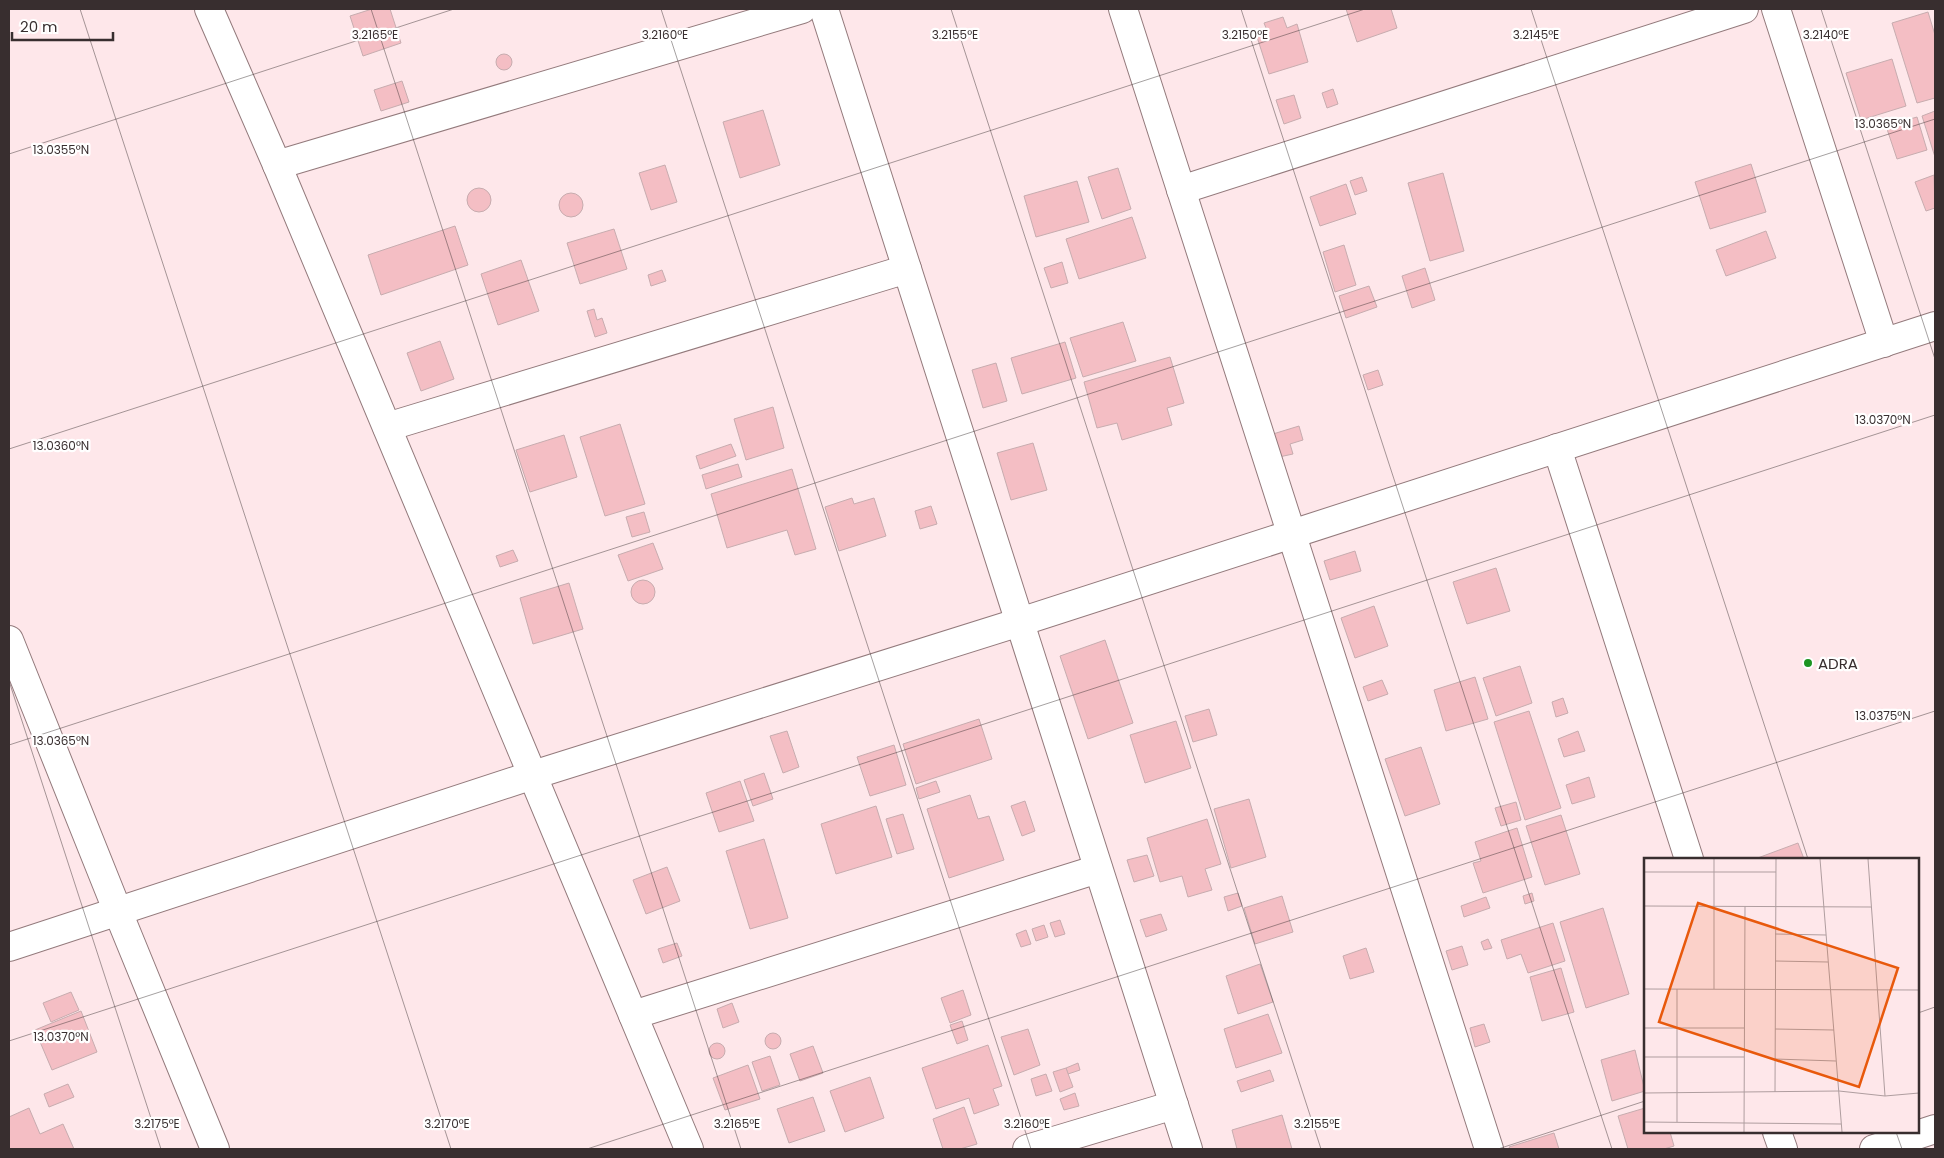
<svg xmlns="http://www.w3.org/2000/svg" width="1944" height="1158" font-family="Poppins,sans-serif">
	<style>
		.building { fill: #f4bec4; stroke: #c7acaf }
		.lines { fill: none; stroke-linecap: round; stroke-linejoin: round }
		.street-casing { stroke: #937a7c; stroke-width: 30 }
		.street { stroke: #fff; stroke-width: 28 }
		.ticks { fill: none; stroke: #382e2f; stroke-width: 1; stroke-opacity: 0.45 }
		.poi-dot { fill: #1d9422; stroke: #fff; stroke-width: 2 }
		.labels { text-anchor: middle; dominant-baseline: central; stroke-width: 4.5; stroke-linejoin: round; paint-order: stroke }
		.poi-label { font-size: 15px; fill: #382e2f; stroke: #fff; text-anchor: start }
		.inset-road { fill: none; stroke: #af9d9f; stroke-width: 1 }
		.view { fill: #e8590c; fill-opacity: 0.15; stroke: #e8590c; stroke-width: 2.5 }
		.inset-edge { fill: none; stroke: #382e2f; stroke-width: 2.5 }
		.ticks-label { font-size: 12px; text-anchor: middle; fill: #382e2f; stroke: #fff; stroke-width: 4.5; stroke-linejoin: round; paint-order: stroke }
	</style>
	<rect width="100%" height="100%" fill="#fee7ea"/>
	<g class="building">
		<polygon points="372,9 390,9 401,43 363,56 350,16"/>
		<polygon points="1346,9 1391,9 1397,28 1357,42"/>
		<polygon points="1928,12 1935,35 1935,98 1917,103 1892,23"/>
		<polygon points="1283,17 1287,28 1297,24 1308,62 1269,74 1257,37 1268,33 1264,23"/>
		<circle cx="504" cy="62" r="8"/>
		<polygon points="1892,59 1906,106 1861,120 1846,73"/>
		<polygon points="402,81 409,102 381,111 374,90"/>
		<polygon points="1333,89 1338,104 1327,108 1322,93"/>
		<polygon points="1294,95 1301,118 1284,124 1276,100"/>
		<polygon points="763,110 780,165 740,178 723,122"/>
		<polygon points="1935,111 1935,157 1922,116"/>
		<polygon points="1917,117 1927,150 1897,159 1886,126"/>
		<polygon points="1751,164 1766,212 1710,229 1695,182"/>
		<polygon points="665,165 677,202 651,210 639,173"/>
		<polygon points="1118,168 1131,209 1102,219 1088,177"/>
		<polygon points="1443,173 1464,251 1430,261 1408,183"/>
		<polygon points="1934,175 1935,208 1926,211 1915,182"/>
		<polygon points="1362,177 1367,191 1355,195 1350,181"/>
		<polygon points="1077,181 1089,222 1036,237 1024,196"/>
		<polygon points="1346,184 1356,214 1320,226 1310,197"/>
		<circle cx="479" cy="200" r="12"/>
		<circle cx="571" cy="205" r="12"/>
		<polygon points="1132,217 1146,258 1079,279 1066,239"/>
		<polygon points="455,226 468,265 381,295 368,255"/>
		<polygon points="614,229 627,269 580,284 567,243"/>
		<polygon points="1766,231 1776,258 1726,276 1716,250"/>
		<polygon points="1344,245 1356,285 1335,292 1323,252"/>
		<polygon points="521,260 539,311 498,325 481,274"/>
		<polygon points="1062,262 1068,283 1051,288 1044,268"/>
		<polygon points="1425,268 1435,300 1412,308 1402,276"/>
		<polygon points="662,270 666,281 651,286 648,275"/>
		<polygon points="1369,286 1377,307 1346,318 1339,296"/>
		<polygon points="594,309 597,320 602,318 607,333 595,337 587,311"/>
		<polygon points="1123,322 1136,361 1083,377 1070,338"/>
		<polygon points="440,341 454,379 421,391 407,353"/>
		<polygon points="1065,342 1076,378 1022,394 1011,358"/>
		<polygon points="1170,357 1184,403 1167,408 1172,425 1122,440 1117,423 1097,428 1084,382"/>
		<polygon points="996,363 1007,401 983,408 972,370"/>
		<polygon points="1378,370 1383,385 1368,390 1363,375"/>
		<polygon points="773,407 784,448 746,460 734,419"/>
		<polygon points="620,424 645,504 605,516 580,437"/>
		<polygon points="1299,426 1303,440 1290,444 1293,454 1279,457 1273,434"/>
		<polygon points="564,435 577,477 530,492 516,450"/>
		<polygon points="1033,443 1047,490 1011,500 997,453"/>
		<polygon points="731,444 736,456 700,469 696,456"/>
		<polygon points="738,464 742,477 706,489 702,475"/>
		<polygon points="792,469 816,549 795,555 787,530 727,548 711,494"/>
		<polygon points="852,498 854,504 874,498 886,536 839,551 825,507"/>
		<polygon points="931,506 937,524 920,529 915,511"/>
		<polygon points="644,512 650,532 632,537 626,517"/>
		<polygon points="653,543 663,569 628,581 618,555"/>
		<polygon points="513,550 518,561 500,567 496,556"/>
		<polygon points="1355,551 1361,571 1330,580 1324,561"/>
		<polygon points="1496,568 1510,611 1467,624 1453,582"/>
		<circle cx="643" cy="592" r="12"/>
		<polygon points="569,583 583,629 533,644 520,598"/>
		<polygon points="1374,606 1388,646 1355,658 1341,618"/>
		<polygon points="1105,640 1133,723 1088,739 1060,656"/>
		<polygon points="1520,666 1532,703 1496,716 1483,678"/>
		<polygon points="1475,677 1488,719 1446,731 1434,690"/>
		<polygon points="1382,680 1388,694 1368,701 1363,687"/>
		<polygon points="1563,698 1568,713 1556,717 1552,702"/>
		<polygon points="1209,709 1217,735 1193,742 1185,716"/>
		<polygon points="1529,711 1561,808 1525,820 1494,722"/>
		<polygon points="979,719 992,759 916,784 903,744"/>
		<polygon points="1176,721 1191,768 1145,783 1130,735"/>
		<polygon points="787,731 799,767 783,773 770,736"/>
		<polygon points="1578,731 1585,751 1564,757 1558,739"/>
		<polygon points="894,745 906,785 870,796 857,757"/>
		<polygon points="1421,747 1440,804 1405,816 1385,759"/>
		<polygon points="764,773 773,799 753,806 744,780"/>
		<polygon points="1589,777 1595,797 1572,804 1566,785"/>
		<polygon points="740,781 754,821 719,832 706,793"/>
		<polygon points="936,781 940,792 919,799 916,788"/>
		<polygon points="970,795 978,819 989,816 1004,860 949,878 927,809"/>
		<polygon points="1249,799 1266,857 1231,868 1214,809"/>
		<polygon points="1025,801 1035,831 1022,836 1011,806"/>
		<polygon points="1516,802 1521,820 1501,826 1495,808"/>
		<polygon points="876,806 892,857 836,874 821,824"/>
		<polygon points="903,814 914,849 897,854 886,819"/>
		<polygon points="1561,815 1580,874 1545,885 1526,826"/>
		<polygon points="1207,819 1221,864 1205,869 1212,890 1188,897 1182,876 1160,882 1147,838"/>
		<polygon points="1517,828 1532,877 1483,893 1473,863 1481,861 1475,842"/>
		<polygon points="764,839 788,918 750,929 726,851"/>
		<polygon points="1798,843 1804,859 1755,859"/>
		<polygon points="1147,855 1154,876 1134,882 1127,860"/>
		<polygon points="667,867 680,901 646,914 633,880"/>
		<polygon points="1238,893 1242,906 1228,911 1224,897"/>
		<polygon points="1532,893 1534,901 1525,904 1523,896"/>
		<polygon points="1282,896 1293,932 1255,944 1244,908"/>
		<polygon points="1486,897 1490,908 1464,917 1461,906"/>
		<polygon points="1603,908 1629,994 1586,1008 1560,922"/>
		<polygon points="1161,914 1167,930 1146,937 1140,920"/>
		<polygon points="1060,920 1065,934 1055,937 1050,923"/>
		<polygon points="1553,923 1565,961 1528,973 1521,954 1507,959 1501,940"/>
		<polygon points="1044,925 1048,937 1036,941 1032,929"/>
		<polygon points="1026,930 1031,944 1021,947 1016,934"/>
		<polygon points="1488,939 1492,948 1484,950 1481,942"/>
		<polygon points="677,943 682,956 663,963 658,949"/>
		<polygon points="1462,946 1468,965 1452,970 1446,951"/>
		<polygon points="1366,948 1374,972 1350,979 1343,956"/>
		<polygon points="1260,964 1273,1002 1238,1014 1226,976"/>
		<polygon points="1561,968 1574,1012 1542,1021 1530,977"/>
		<polygon points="963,990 971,1015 950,1023 941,998"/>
		<polygon points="71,992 79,1010 51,1022 43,1003"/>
		<polygon points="732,1003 739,1022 723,1028 717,1009"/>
		<polygon points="81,1011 97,1052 52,1070 35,1030"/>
		<polygon points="1268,1014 1282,1053 1236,1068 1224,1029"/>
		<polygon points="962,1021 968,1040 957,1044 950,1025"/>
		<polygon points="1484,1024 1490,1042 1475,1047 1470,1028"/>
		<polygon points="1028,1029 1040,1065 1014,1075 1001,1037"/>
		<circle cx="773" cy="1041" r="8"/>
		<circle cx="717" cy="1051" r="8"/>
		<polygon points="988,1045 1002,1086 993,1089 999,1105 974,1114 969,1098 936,1109 922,1068"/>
		<polygon points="813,1046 823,1073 800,1081 790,1054"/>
		<polygon points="1635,1050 1645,1091 1612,1101 1601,1060"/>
		<polygon points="770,1056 780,1085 762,1091 752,1062"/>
		<polygon points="1078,1063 1080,1070 1068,1074 1066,1068"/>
		<polygon points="748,1065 760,1099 725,1110 713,1078"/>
		<polygon points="1066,1068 1073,1087 1060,1092 1053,1072"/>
		<polygon points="1270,1070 1274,1081 1241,1092 1237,1081"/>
		<polygon points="1046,1074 1052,1091 1036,1096 1031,1079"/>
		<polygon points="870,1077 884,1118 845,1132 830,1091"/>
		<polygon points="68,1084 74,1097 49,1107 44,1094"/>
		<polygon points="1075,1093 1079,1106 1064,1110 1060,1099"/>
		<polygon points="813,1097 825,1131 789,1143 777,1109"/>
		<polygon points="964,1107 977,1144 960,1149 943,1149 933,1119"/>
		<polygon points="29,1108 40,1134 63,1124 74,1149 9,1149 9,1117"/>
		<polygon points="1645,1108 1645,1132 1670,1132 1674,1146 1664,1149 1628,1149 1618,1116"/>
		<polygon points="1282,1115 1292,1149 1237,1149 1232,1130"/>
		<polygon points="1554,1133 1559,1149 1510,1149 1509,1147"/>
	</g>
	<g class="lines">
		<g class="street-casing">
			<g id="street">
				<polyline points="209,9 277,165 689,1149"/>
				<polyline points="824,9 1188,1149"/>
				<polyline points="1123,9 1489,1149"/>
				<polyline points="1776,9 1884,343"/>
				<polyline points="277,165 802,9"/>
				<polyline points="1181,190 1744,9"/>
				<polyline points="387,427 907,269"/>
				<polyline points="1557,448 1689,859"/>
				<polyline points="9,640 118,912 215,1149"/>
				<polyline points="9,947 533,775 1020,622 1935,326"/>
				<polyline points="633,1015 1098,869"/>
				<polyline points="1777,1132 1783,1149"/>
				<polyline points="1027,1149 1174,1105"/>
				<polyline points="1874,1149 1935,1129"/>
			</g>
		</g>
		<use href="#street" class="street"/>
	</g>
	<path class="ticks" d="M80,9l371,1140M371,9l370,1140M661,9l370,1140M951,9l370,1140M1241,9l371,1140M1531,9l277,850M1821,9l114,350M9,154l445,-145M9,449l1356,-440M9,681l152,468M9,745l1926,-626M1918,1013l17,-6M9,1041l1926,-626M1896,1132l6,17M587,1149l1348,-438M1498,1149l147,-48"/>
	<circle class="poi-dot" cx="1808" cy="663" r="5"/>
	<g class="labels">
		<g class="poi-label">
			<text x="1818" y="663">ADRA</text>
		</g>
	</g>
	<g transform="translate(1644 858)">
		<rect width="275" height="275" fill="#fee7ea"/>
		<path class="inset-road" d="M176,1l22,273M224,1l17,237M0,14h132M0,48l227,1M131,76l51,1M131,103l53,1M0,131l275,1M70,131v-130M0,170h100M131,171l59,1M0,199h100M131,201l61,2M131,234l1,-233M0,235l195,-2 46,5 34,-3M0,264l197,2M33,264v-133M100,274l1,-226"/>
		<path class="view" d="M54,45l200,65 -39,119 -200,-65z"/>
		<rect width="275" height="275" class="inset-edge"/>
	</g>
	<g class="ticks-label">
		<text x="375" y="39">3.2165°E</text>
		<text x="665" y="39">3.2160°E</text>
		<text x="955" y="39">3.2155°E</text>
		<text x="1245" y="39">3.2150°E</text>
		<text x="1536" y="39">3.2145°E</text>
		<text x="1826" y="39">3.2140°E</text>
		<text x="1883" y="128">13.0365°N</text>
		<text x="61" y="154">13.0355°N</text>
		<text x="1883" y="424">13.0370°N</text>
		<text x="61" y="450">13.0360°N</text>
		<text x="1883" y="720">13.0375°N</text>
		<text x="61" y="745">13.0365°N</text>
		<text x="61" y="1041">13.0370°N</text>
		<text x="157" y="1128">3.2175°E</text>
		<text x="447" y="1128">3.2170°E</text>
		<text x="737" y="1128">3.2165°E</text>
		<text x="1027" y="1128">3.2160°E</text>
		<text x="1317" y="1128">3.2155°E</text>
	</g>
	<rect width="1944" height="1158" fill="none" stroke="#382e2f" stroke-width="20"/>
	<path d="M12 32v8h101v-8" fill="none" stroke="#382e2f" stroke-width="2.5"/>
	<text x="20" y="32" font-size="15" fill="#382e2f" stroke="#ffffff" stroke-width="4" paint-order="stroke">20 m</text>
</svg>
